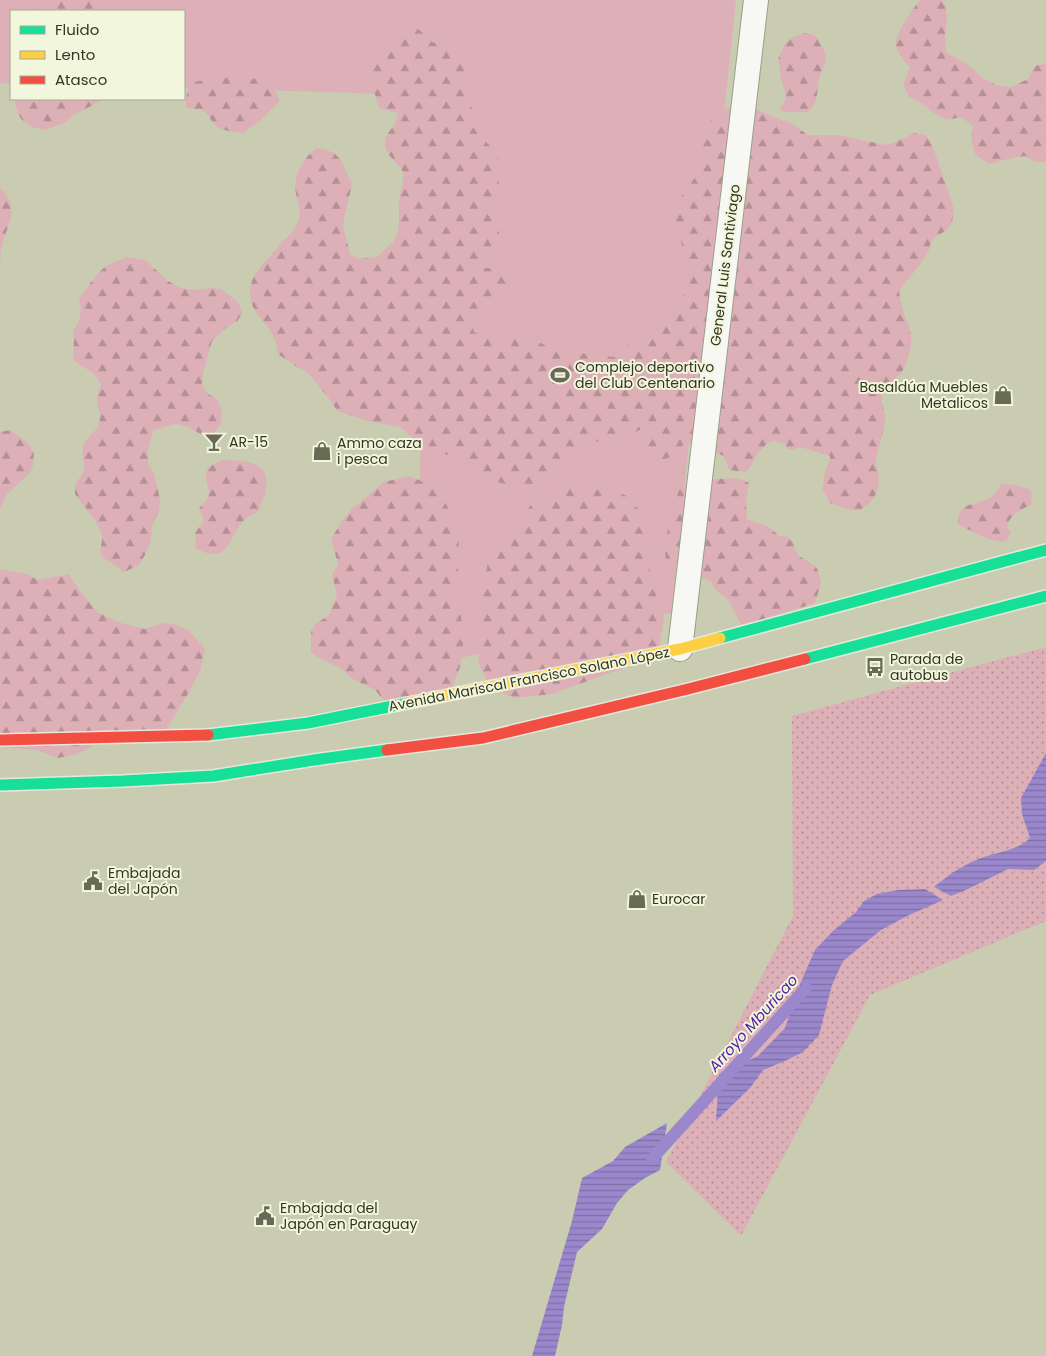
<svg xmlns="http://www.w3.org/2000/svg" width="1046" height="1356" font-family="Poppins,sans-serif">
	<style>
		.grass { fill: #ddb0b8 }
		.forest { fill: url(#forest-firs) }
		.park { fill: url(#park-dots) }
		.water { fill: url(#water-rules) }
		.lines { fill: none; stroke-linecap: round; stroke-linejoin: round }
		.stream { stroke: #9a87cc; stroke-width: 12 }
		.lane-casing { stroke: #9c9e89; stroke-width: 26 }
		.fast-casing { stroke: #e7e8dc; stroke-width: 14 }
		.slow-casing { stroke: #e7e8dc; stroke-width: 14 }
		.jam-casing { stroke: #e7e8dc; stroke-width: 14 }
		.lane { stroke: #f7f7f3; stroke-width: 24 }
		.fast { stroke: #16e098; stroke-width: 11 }
		.slow { stroke: #ffcf43; stroke-width: 11 }
		.jam { stroke: #f24e42; stroke-width: 11 }
		.labels { text-anchor: middle; dominant-baseline: central; stroke-width: 4; stroke-linejoin: round; paint-order: stroke }
		.street-label { font-size: 14px; fill: #343623; stroke: #f2f6dd }
		.poi-label { font-size: 14px; fill: #343623; stroke: #f2f6dd; text-anchor: start }
		.water-label { font-size: 15px; font-style: italic; fill: #521ea3; stroke: #f2f6dd }
	</style>
	<defs>
		<pattern id="forest-firs" width="22" height="20" patternUnits="userSpaceOnUse" patternTransform="scale(1.25)"><rect width="22" height="20" fill="#ddb0b8"/><path d="M5 1l3.5 6h-7zM16 11l3.5 6h-7z" fill="#b49095"/></pattern>
		<pattern id="park-dots" width="8" height="8" patternUnits="userSpaceOnUse" patternTransform="scale(1.25)"><rect width="8" height="8" fill="#ddb0b8"/><path d="M2 2h.1M6 6h.1" fill="none" stroke="#b49095" stroke-width="1.8" stroke-linecap="round"/></pattern>
		<pattern id="water-rules" width="6" height="5" patternUnits="userSpaceOnUse" patternTransform="scale(1.25)"><rect width="6" height="5" fill="#9a87cc"/><path d="M0 2.5h6" fill="none" stroke="#7e6fa5"/></pattern>
	</defs>
	<rect width="100%" height="100%" fill="#c9ccb1"/>
	<polygon class="grass" points="0,0 736,0 671,613 413,668 433,97 357,93 184,88 184,11 11,11 11,84 0,83"/>
	<g class="forest">
		<polygon points="30,0 100,0 101,11 37,11 38,7 34,2"/>
		<path d="M920,0h22l4,7 1,15 -2,14 1,16 25,15 11,11 15,7 14,2 17,-8 7,-13 11,-3v99h-11l-10,-6 -13,2 -23,6 -14,-10 -4,-14 2,-14 -12,-9 -14,3 -13,-7 -11,-9 -14,-7 -6,-13 7,-16c-5,-6 -13,-15 -14,-23 -1,-12 17,-36 24,-45z"/>
		<path d="M412,26l12,7 8,9 24,7 8,10 6,20 -1,14 3,17 -1,14 7,10 20,20 1,29 -3,29 4,26 -21,21 1,6c11,6 13,3 23,0l5,2c1,7 0,14 -1,21 -6,28 -24,17 -35,37l2,7 20,8 28,-6 11,4 21,13h10l49,6 17,-13 13,1 17,-16 16,-12 10,-31v-14l-6,-13 2,-14 -6,-21 -2,-14 5,-11 8,-9 15,-25 -4,-34 11,-8 8,-11 25,-9 36,16 13,4 17,12h31l46,10 11,-3 18,-9 12,2c9,13 12,28 17,42 5,16 18,35 5,51 -5,6 -14,8 -17,15 -2,4 -2,8 -4,11 -8,13 -19,25 -28,37 1,7 3,15 5,22 2,7 6,15 7,22 1,11 -3,27 -9,37 -6,8 -17,12 -20,22 -2,8 3,15 3,22 1,16 -8,30 -9,45 0,6 3,13 3,19 1,13 -12,33 -27,30 -8,-1 -15,-5 -22,-7l-8,-14c2,-6 2,-11 3,-17 2,-7 5,-9 5,-16l-30,-9 -9,3 -4,-1 -2,-5c-14,-5 -15,-3 -24,6 -4,5 -3,1 -5,6 -4,7 -4,11 -11,16l-16,-2 -5,-14 -37,-14c-16,12 -20,25 -42,17 0,-9 4,-17 5,-26l-8,-4c-11,5 -22,11 -34,12 -7,1 -13,0 -20,1 -13,19 -34,31 -50,48l-12,-1 -29,-7 -25,-17 -20,-8 -38,-18 -14,-12 -32,-6 -31,-10 -6,-10 -23,-28 -14,-8 -16,-11c-1,-11 -5,-20 -11,-28 -10,-13 -16,-16 -17,-34 0,-15 10,-25 20,-36 4,-4 8,-9 12,-14 5,-5 12,-11 15,-17 7,-14 -1,-24 -2,-38 0,-15 10,-30 21,-39l8,1 10,4 7,7 11,24 -9,40 7,30 9,5 18,-2 16,-15 4,-8 2,-10v-23l4,-20v-9l-5,-7 -9,-10 -4,-8v-9l11,-16 2,-9 -19,-5 -9,-32 3,-13 14,-22 11,-11z"/>
		<path d="M805,33c12,2 11,4 17,14 9,13 0,19 -3,33 -3,14 0,21 -11,32h-25l-3,-4 6,-10 -1,-7 -4,-12 -3,-20 7,-15 8,-7z"/>
		<path d="M232,77l10,3 17,-2h6l6,4 9,19 -20,20 -17,12c-10,-1 -22,-2 -29,-9 -4,-5 -6,-10 -11,-14l-9,-1 -8,-2v-9l4,-16z"/>
		<polygon points="14,99 105,99 73,115 65,123 43,130 33,127 21,119 18,113"/>
		<path d="M0,188c4,3 7,7 9,12 7,17 -4,30 -7,46 -2,6 -1,13 -2,20z"/>
		<path d="M126,257l19,3 23,21 13,7 15,2 14,-2 10,1 11,7 8,7 3,10 -5,9 -10,5 -15,14 -9,32 -1,11 5,9 10,6 5,11 -1,14 -6,8 -9,5 -18,-10 -12,-3 -23,6 -5,21v13l6,9 6,27 -1,12 -6,10 -3,21 -5,12 -6,10 -15,7 -23,-16c-2,-7 2,-14 1,-20 -2,-13 -20,-31 -27,-42 -1,-16 7,-14 9,-25 1,-7 -3,-15 -1,-23 2,-8 13,-13 16,-22 3,-11 -2,-15 -2,-23 0,-6 2,-11 4,-16 -7,-16 -15,-14 -28,-25l1,-19 -1,-10 6,-10 2,-11 -2,-12 18,-24 9,-8z"/>
		<polygon points="10,430 27,442 34,453 33,466 29,474 7,494 0,509 0,432"/>
		<path d="M222,460c44,0 55,12 35,53 -30,6 -21,59 -61,35l-1,-15 9,-12 -5,-12c3,-5 11,-12 10,-17 0,-3 -2,-6 -2,-8 -4,-16 3,-18 15,-24z"/>
		<polygon points="409,476 438,488 459,530 458,575 451,597 461,616 464,639 460,667 450,693 389,706 375,690 353,679 340,668 317,657 311,652 311,632 315,624 328,616 337,595 332,575 338,564 331,539 344,518 352,509 384,482"/>
		<polygon points="734,478 743,480 749,483 746,502 747,519 767,526 780,536 788,537 793,543 795,550 799,556 809,562 817,568 819,574 821,583 815,603 742,626 728,600 717,591 710,581 667,566 664,547 667,541 668,521 670,512 677,497 679,489 693,481"/>
		<path d="M1002,484c9,0 22,2 29,7l1,7 -1,7c-9,3 -23,12 -24,22l4,5 -3,7 -5,3c-18,-2 -29,-10 -45,-18 0,-23 16,-18 30,-25 7,-4 9,-10 14,-15z"/>
		<polygon points="599,485 627,496 647,518 643,535 649,552 650,571 664,618 658,653 618,670 552,694 514,698 490,687 478,662 482,638 483,586 489,558 515,530 530,506 550,502 569,489"/>
		<polygon points="0,569 27,574 38,580 69,574 79,590 97,612 121,623 145,629 153,626 165,623 175,624 190,631 205,649 200,671 188,694 160,739 94,745 78,754 58,758 37,750 0,747"/>
	</g>
	<polygon class="park" points="1046,647 1046,921 870,995 741,1236 666,1162 793,916 792,716"/>
	<g class="water">
		<path d="M1046,753v108l-12,9 -26,-1 -40,20 -17,7 -17,-9c13,-11 26,-20 42,-27 18,-8 40,-8 54,-22l-8,-24 -1,-16z"/>
		<polygon points="925,889 943,900 907,916 881,930 843,961 832,985 819,1035 803,1052 785,1061 763,1070 750,1088 716,1121 719,1074 758,1056 785,1028 800,984 815,950 833,931 856,912 864,901 877,894 898,890"/>
		<polygon points="667,1123 660,1170 645,1178 628,1190 617,1203 602,1229 577,1252 564,1307 562,1325 555,1356 532,1356 572,1221 582,1178 613,1161 625,1147"/>
	</g>
	<g class="lines">
		<polyline class="stream" points="652,1159 806,988"/>
		<g class="lane-casing">
			<polyline id="lane" points="680,649 756,0"/>
		</g>
		<g class="fast-casing">
			<g id="fast">
				<polyline points="720,638 1046,550"/>
				<polyline points="805,659 1046,596"/>
				<polyline points="208,735 308,723 408,703"/>
				<polyline points="0,785 123,781 213,776 314,760 387,750"/>
			</g>
		</g>
		<g class="slow-casing">
			<polyline id="slow" points="408,703 680,649 720,638"/>
		</g>
		<g class="jam-casing">
			<g id="jam">
				<polyline points="0,740 208,735"/>
				<polyline points="387,750 483,738 688,689 805,659"/>
			</g>
		</g>
		<use href="#lane" class="lane"/>
		<use href="#fast" class="fast"/>
		<use href="#slow" class="slow"/>
		<use href="#jam" class="jam"/>
	</g>
	<defs>
		<g id="stadium-bare" transform="scale(1.5)"><path d="M0-5a6.5 5 0 1 0 0 10a6.5 5 0 1 0 0-10ZM-3.5-1.8h7v3.6h-7Z" fill="#686a55" stroke="#f2f6dd" stroke-width="2.5" paint-order="stroke"/></g>
		<g id="shop-bare" transform="scale(1.5)"><path d="M-5-2.5h2.3a2.7 3.5 0 0 1 5.4 0H5L5.5 6h-11ZM-1.5-2.5h3a1.5 2.3 0 0 0-3 0Z" fill="#686a55" stroke="#f2f6dd" stroke-width="2.5" paint-order="stroke"/></g>
		<g id="bar-bare" transform="scale(1.5)"><path d="M-6-5H6L.8 .8V4.5H3.5V6h-7V4.5H-.8V.8Z" fill="#686a55" stroke="#f2f6dd" stroke-width="2.5" paint-order="stroke"/></g>
		<g id="bus-bare" transform="scale(1.5)"><path d="M-5-6H5V4H4V6H2V4H-2V6H-4V4H-5ZM-3.5-4V0h7V-4ZM-3.5 1.2v1.5H-2V1.2ZM2 1.2v1.5H3.5V1.2Z" fill="#686a55" stroke="#f2f6dd" stroke-width="2.5" paint-order="stroke"/></g>
		<g id="civic-bare" transform="scale(1.5)"><path d="M-.6-6.5H3V-4.5H.6V-3L4-1V1h2V6H-6V1h2V-1L-.6-3ZM-1.2 2.5V6h2.4V2.5Z" fill="#686a55" stroke="#f2f6dd" stroke-width="2.5" paint-order="stroke"/></g>
	</defs>
	<g fill-rule="evenodd">
		<use href="#stadium-bare" x="560" y="375"/>
		<use href="#shop-bare" x="1003" y="395"/>
		<use href="#bar-bare" x="214" y="442"/>
		<use href="#shop-bare" x="322" y="451"/>
		<use href="#bus-bare" x="875" y="667"/>
		<use href="#civic-bare" x="93" y="881"/>
		<use href="#shop-bare" x="637" y="899"/>
		<use href="#civic-bare" x="265" y="1216"/>
	</g>
	<g class="labels">
		<g class="street-label">
			<text transform="translate(725 265) rotate(-83)">General Luis Santiviago</text>
			<text transform="translate(529 679) rotate(-11)">Avenida Mariscal Francisco Solano López</text>
		</g>
		<g class="poi-label">
			<text x="575" y="367">Complejo deportivo<tspan x="575" dy="16">del Club Centenario</tspan></text>
			<text x="988" y="387" text-anchor="end">Basaldúa Muebles<tspan x="988" dy="16">Metalicos</tspan></text>
			<text x="229" y="442">AR-15</text>
			<text x="337" y="443">Ammo caza<tspan x="337" dy="16">i pesca</tspan></text>
			<text x="890" y="659">Parada de<tspan x="890" dy="16">autobus</tspan></text>
			<text x="108" y="873">Embajada<tspan x="108" dy="16">del Japón</tspan></text>
			<text x="652" y="899">Eurocar</text>
			<text x="280" y="1208">Embajada del<tspan x="280" dy="16">Japón en Paraguay</tspan></text>
		</g>
		<g class="water-label">
			<text transform="translate(753 1023) rotate(-48)">Arroyo Mburicao</text>
		</g>
	</g>
	<rect x="10" y="10" width="175" height="90" fill="#f2f6dd" stroke="#a6a993"/>
	<rect x="20" y="26" width="25" height="8" fill="#16e098" stroke="#a6a993"/>
	<text x="55" y="35" font-size="15" fill="#343623">Fluido</text>
	<rect x="20" y="51" width="25" height="8" fill="#ffcf43" stroke="#a6a993"/>
	<text x="55" y="60" font-size="15" fill="#343623">Lento</text>
	<rect x="20" y="76" width="25" height="8" fill="#f24e42" stroke="#a6a993"/>
	<text x="55" y="85" font-size="15" fill="#343623">Atasco</text>
</svg>
